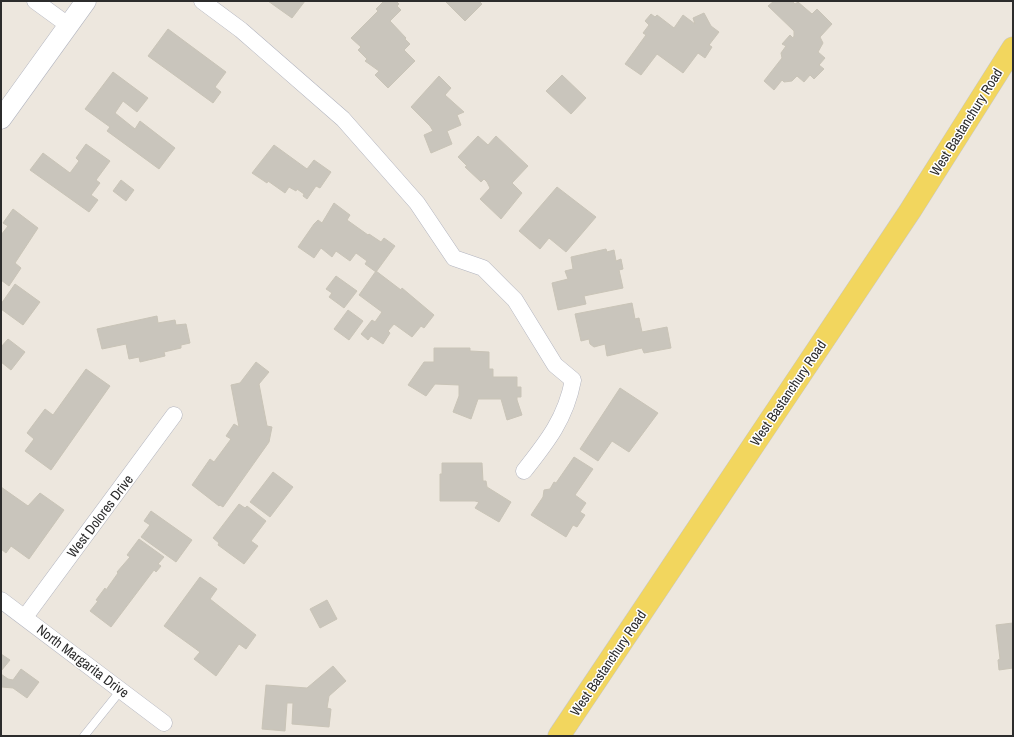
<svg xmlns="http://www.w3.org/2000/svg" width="1014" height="737" font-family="'Archivo Narrow',sans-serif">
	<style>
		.building { fill: #c9c5bc; stroke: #c9c4b7 }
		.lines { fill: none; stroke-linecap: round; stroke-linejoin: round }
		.service-casing { stroke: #b2b4bf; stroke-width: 9 }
		.minor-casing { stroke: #b2b4bf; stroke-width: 17 }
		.tertiary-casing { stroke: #b2b4bf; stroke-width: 21 }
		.primary-casing { stroke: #c8c8c8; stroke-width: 23 }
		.service { stroke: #fff; stroke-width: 8 }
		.minor { stroke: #fff; stroke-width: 16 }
		.tertiary { stroke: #fff; stroke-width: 20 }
		.primary { stroke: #f2d65e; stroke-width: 22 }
		.labels { text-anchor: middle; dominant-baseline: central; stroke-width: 3; stroke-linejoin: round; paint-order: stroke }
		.street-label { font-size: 14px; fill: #2c2c2c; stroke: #fff }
	</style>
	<rect width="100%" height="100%" fill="#ede7de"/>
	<g class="building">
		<polygon points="268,1 305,1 292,18"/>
		<polygon points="384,1 396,1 399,4 397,6 401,10 390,21 406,38 405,39 410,44 404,50 415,61 388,88 375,75 379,71 365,61 367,59 358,50 361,47 351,38 378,11 376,9"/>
		<polygon points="447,1 479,1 482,4 465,21 446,2"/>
		<polygon points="774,1 792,1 795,4 798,2 812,14 817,9 832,24 820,37 823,43 818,52 825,58 819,65 824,69 814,79 810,75 804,82 797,76 792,81 784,82 782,80 774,90 764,81 782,58 781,53 786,46 782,44 790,35 793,38 794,36 794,31 768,6"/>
		<polygon points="704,13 711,26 719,32 709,45 712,47 705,58 698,53 683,73 657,54 641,75 625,64 646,35 643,33 649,25 645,21 651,14 655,17 657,15 674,28 683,15 695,24 693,18"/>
		<polygon points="168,29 226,72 215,87 221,92 213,103 148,56"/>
		<polygon points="113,72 148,98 137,112 123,101 115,113 135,129 140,121 175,148 159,169 107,131 110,127 85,109"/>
		<polygon points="562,75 586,98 571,114 546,91"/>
		<polygon points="439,76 451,88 445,95 464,112 457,115 461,125 447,131 452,144 431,153 424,135 433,131 430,126 411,107"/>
		<polygon points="478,136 488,145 496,136 528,166 512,183 522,193 501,219 480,199 490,188 487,182 484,179 481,182 465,167 467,166 458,157"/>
		<polygon points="86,144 110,161 96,180 100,183 91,195 98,200 89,212 30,170 43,153 70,173 79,161 76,158"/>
		<polygon points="274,145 307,169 314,160 331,172 320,188 316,186 307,199 303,196 304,194 297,189 296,191 289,187 285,193 268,181 267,183 252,173"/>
		<polygon points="121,180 134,190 126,201 113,191"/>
		<polygon points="557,187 596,217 566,252 549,238 540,249 519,231"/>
		<polygon points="334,203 350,215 347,220 368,235 369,234 381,242 384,238 395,246 376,272 365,264 367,261 356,253 350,261 336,251 332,257 321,248 314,258 298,247 314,224 318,220 322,223"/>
		<polygon points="13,209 38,228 15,263 21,268 9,286 1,280 1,235 8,226 3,223"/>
		<polygon points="606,249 607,252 614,250 616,261 621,259 623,269 619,270 623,288 584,296 586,304 558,310 552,283 568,279 565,271 573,269 571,257"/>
		<polygon points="376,271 401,290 402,288 434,315 424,328 421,326 412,337 394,324 388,331 390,333 383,344 371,336 368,340 361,334 372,320 375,322 382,312 359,295"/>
		<polygon points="336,276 357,291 344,308 329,297 332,293 326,289"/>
		<polygon points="15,284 40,302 23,325 1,309 1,304"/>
		<polygon points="632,303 635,319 639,318 642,332 667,327 671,348 644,353 642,348 607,356 605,344 594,347 590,344 589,339 581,341 575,314"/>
		<polygon points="348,310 363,321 349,340 334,329"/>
		<polygon points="157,316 158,323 175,320 176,325 186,324 190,343 181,345 181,348 164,352 165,356 140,362 139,357 129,359 126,344 102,349 97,329"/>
		<polygon points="8,339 25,352 11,370 1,362 1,347"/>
		<polygon points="434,348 470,348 470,351 489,352 489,369 493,369 493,377 517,377 517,387 521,387 521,397 517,397 517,400 522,415 507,420 501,399 478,399 471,419 453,412 459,396 459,385 435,384 426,396 408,385 424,362 434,362"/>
		<polygon points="256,362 269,372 259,384 267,426 272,427 269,442 223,507 220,505 219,506 192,485 210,459 214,462 231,439 226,436 234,424 239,427 231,385 240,383"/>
		<polygon points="86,369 110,386 51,470 25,451 34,439 27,433 45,409 53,415"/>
		<polygon points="620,388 658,413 629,452 612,441 598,461 580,449"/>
		<polygon points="574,457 593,469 575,495 586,503 580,512 585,515 577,527 573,525 566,537 531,515 543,497 544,490 550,489 554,482 556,483"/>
		<polygon points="442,463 482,463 483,481 486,481 487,487 511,502 499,522 475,508 479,502 475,501 440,501 440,474 442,474"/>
		<polygon points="273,472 293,487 270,517 250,502"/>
		<polygon points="1,487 28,506 40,493 64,510 29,559 11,546 6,553 1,549"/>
		<polygon points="239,504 245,508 247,506 266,521 251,541 258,546 244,564 218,545 219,543 213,538"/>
		<polygon points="151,511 192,540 176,562 141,537 150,525 144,521"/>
		<polygon points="139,539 164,557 158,564 161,566 156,572 154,570 111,627 90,611 98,601 96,600 105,588 106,590 118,573 117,572 130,557 127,555"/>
		<polygon points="200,577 217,589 210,599 256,635 246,649 239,644 216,676 194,659 200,652 164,626"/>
		<polygon points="327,600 337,619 320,628 310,609"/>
		<polygon points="1013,623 1013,668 999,670 998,660 1000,659 996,625"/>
		<polygon points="1,654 10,660 1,671"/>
		<polygon points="333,666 346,681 329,696 327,708 331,709 329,727 292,724 293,703 287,703 285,731 262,729 266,685 307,688"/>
		<polygon points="21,669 39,682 27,698 13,688 2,687 1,688 1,674 8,679 13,680"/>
	</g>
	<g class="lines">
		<g class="service-casing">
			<polyline id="service" points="84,736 121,690"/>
		</g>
		<g class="minor-casing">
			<g id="minor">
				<polyline points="35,1 68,25"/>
				<path d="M202,1l39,29 102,89 74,84 37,55 29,10 32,32 40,65 18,15c-7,38 -26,62 -49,91"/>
				<polyline points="1,600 164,723"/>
				<polyline points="25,617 174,415"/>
			</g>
		</g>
		<g class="tertiary-casing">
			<polyline id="tertiary" points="1,119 86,1"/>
		</g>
		<g class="primary-casing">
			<polyline id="primary" points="559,736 910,211 1013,48"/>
		</g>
		<use href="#service" class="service"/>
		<use href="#minor" class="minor"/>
		<use href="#tertiary" class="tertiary"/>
		<use href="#primary" class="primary"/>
	</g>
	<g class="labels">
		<g class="street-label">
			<text transform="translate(966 122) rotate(-58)">West Bastanchury Road</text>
			<text transform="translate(788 393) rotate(-56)">West Bastanchury Road</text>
			<text transform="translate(100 516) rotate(-53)">West Dolores Drive</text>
			<text transform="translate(83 661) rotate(37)">North Margarita Drive</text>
			<text transform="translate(608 663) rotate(-56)">West Bastanchury Road</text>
		</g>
	</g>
	<rect width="1014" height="737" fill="none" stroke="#2c2c2c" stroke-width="4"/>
</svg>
